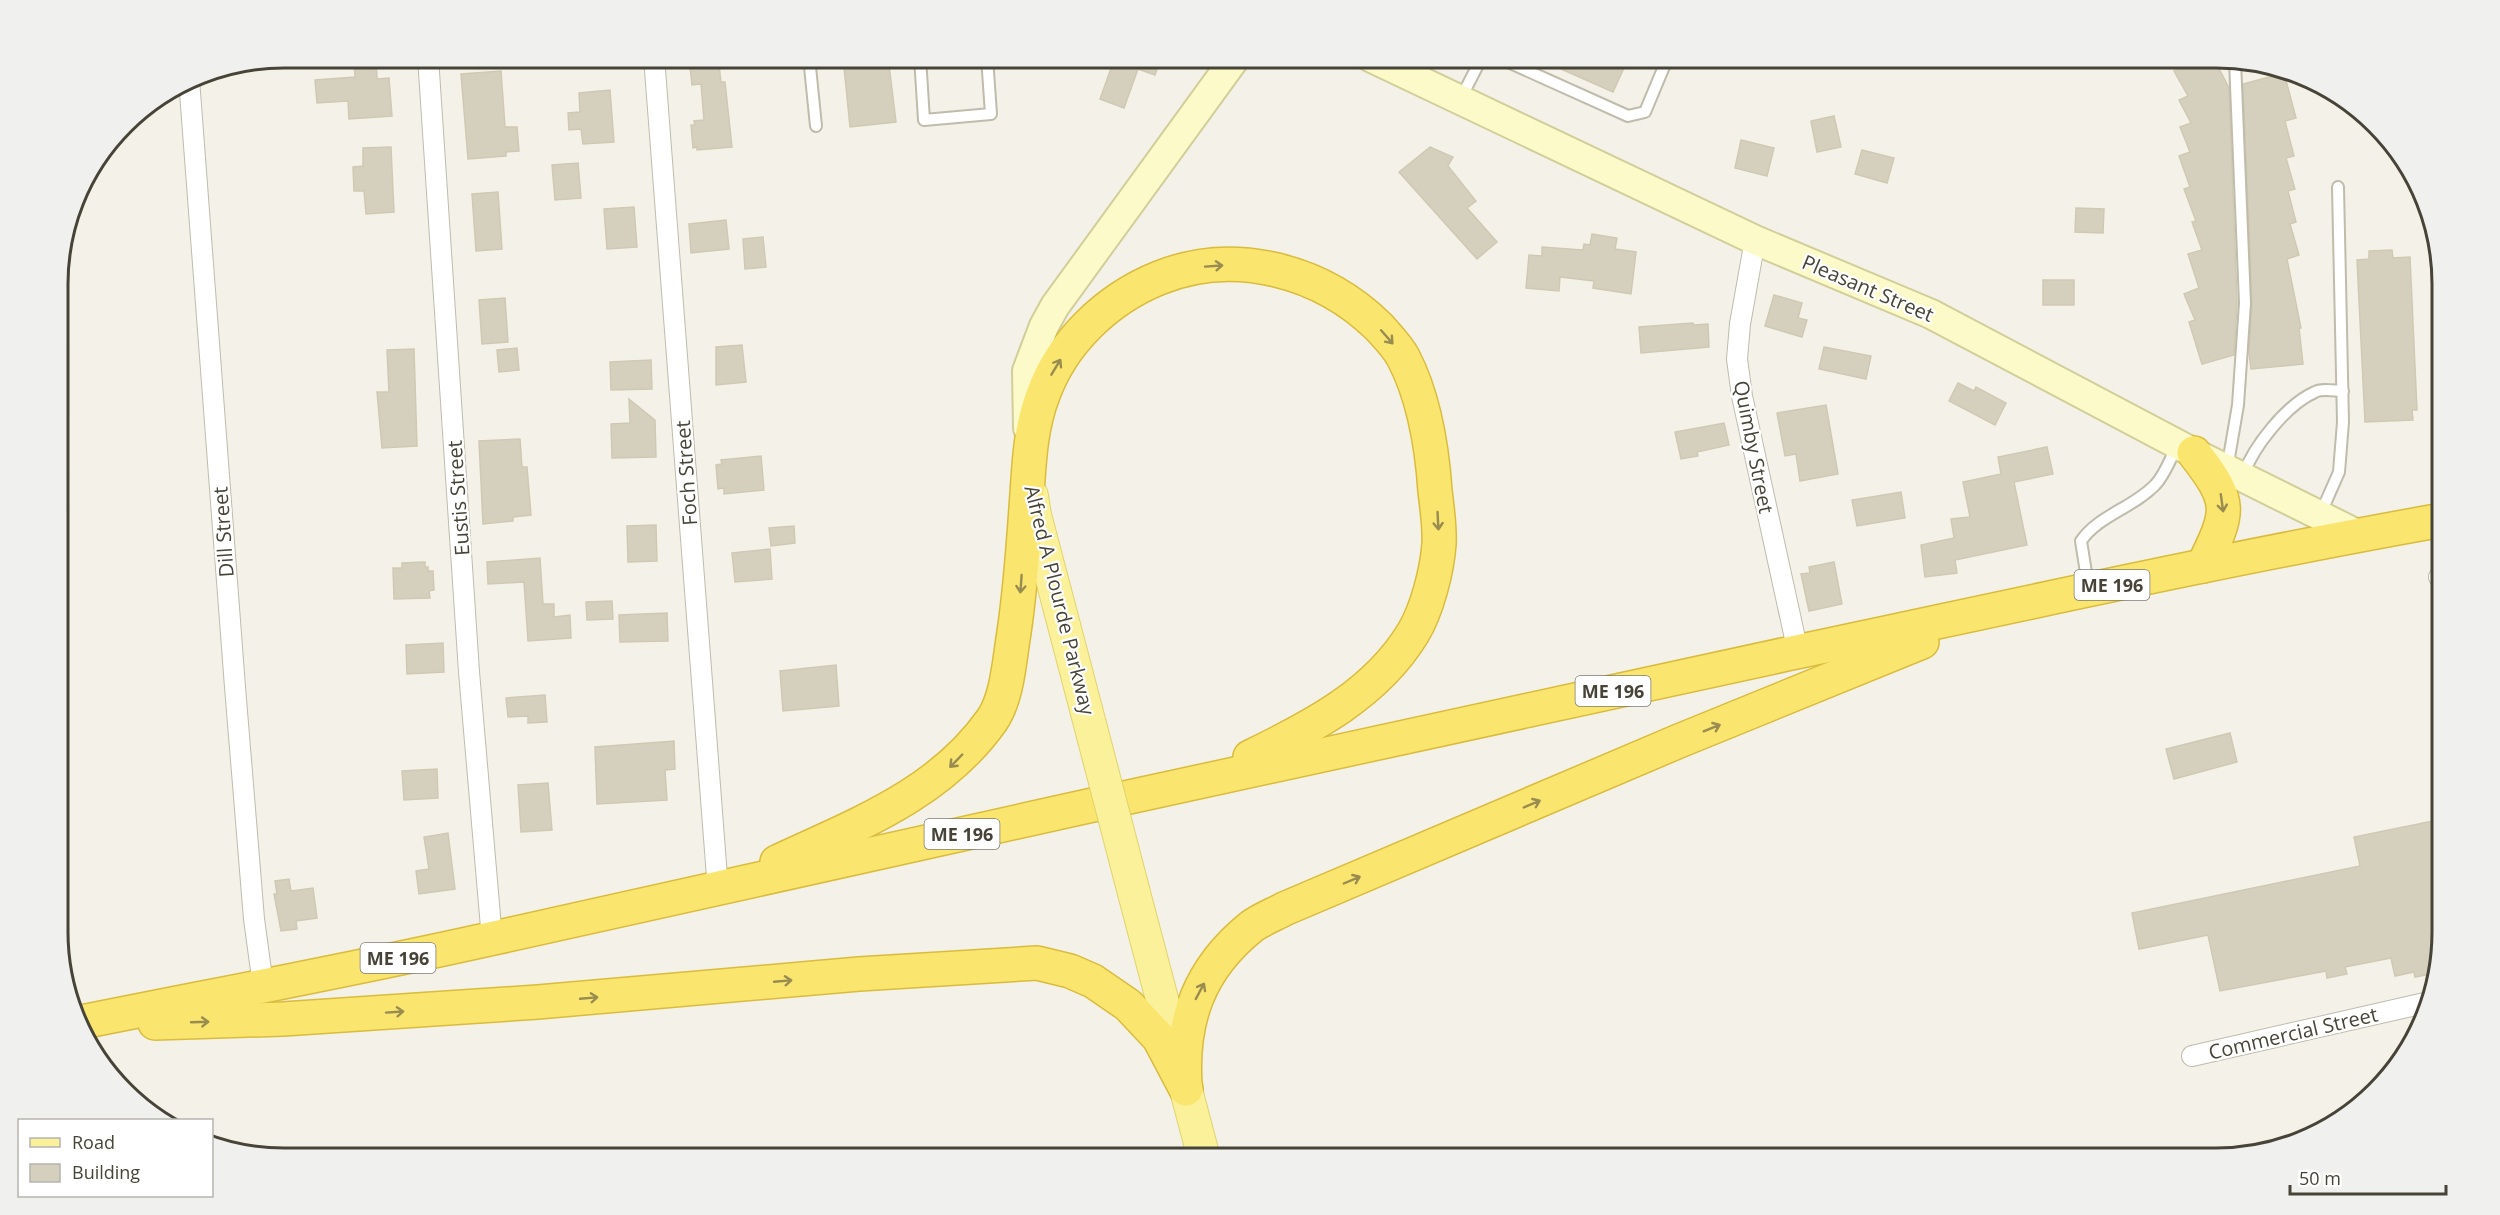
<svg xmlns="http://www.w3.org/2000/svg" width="2500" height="1215" font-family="'Open Sans',sans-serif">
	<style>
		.building { fill: #d5d0be; stroke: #d0c9b1; stroke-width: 1.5 }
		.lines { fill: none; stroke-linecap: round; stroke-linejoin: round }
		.lane-casing { stroke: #bfbcab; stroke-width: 14 }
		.street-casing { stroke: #bfbcab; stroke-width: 22 }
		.secondary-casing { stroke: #d2ce99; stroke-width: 32 }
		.primary-casing { stroke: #e1d36a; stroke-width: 34 }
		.highway-casing { stroke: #d9bc3d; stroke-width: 36 }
		.lane { stroke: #fff; stroke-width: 10 }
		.street { stroke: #fff; stroke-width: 20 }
		.secondary { stroke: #fdfac9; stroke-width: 28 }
		.primary { stroke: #fbf19a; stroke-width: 32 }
		.highway { stroke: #fae56e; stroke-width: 33 }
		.primary-bridge-casing { stroke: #e1d36a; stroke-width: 34; stroke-linecap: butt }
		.primary-bridge { stroke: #fbf19a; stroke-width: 32 }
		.oneway { stroke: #988c50 }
		.labels { text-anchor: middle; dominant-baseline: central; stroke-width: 4.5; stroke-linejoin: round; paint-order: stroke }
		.shield { fill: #fff; stroke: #7e7c73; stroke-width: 1.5 }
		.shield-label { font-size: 18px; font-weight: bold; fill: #474437 }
		.street-label { font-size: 20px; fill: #474437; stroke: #fff }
		.rim { fill: none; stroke: #474437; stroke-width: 3 }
	</style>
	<rect width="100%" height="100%" fill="#f4f2e8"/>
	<g class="building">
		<polygon points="689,57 718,57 721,82 725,82 732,147 697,150 697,147 693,148 691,125 695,125 694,121 704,120 701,84 692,85"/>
		<polygon points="843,57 888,57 896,122 850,127"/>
		<polygon points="1112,57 1161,57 1155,75 1138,69 1124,108 1100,99 1114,60"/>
		<polygon points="1534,57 1629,57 1613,92"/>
		<polygon points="2199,57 2213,57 2229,88 2237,303 2234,355 2202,364 2189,322 2195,320 2184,294 2199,288 2188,254 2202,250 2192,222 2196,221 2184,189 2190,187 2179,156 2190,152 2180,127 2191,123 2179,100 2188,96 2174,71"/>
		<polygon points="376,60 377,79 389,78 392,116 349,119 348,101 317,103 315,80 355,77 354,62"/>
		<polygon points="501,71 505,127 517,127 519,151 506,152 506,156 468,159 461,74"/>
		<polygon points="2284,73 2296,118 2285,121 2294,156 2286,158 2295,189 2288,191 2296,222 2290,224 2299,255 2287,259 2301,328 2299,328 2303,364 2251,369 2249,353 2252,303 2243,84"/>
		<polygon points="610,90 614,142 583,144 581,129 569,130 568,113 580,112 579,93"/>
		<polygon points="1834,116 1841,147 1817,152 1811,121"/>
		<polygon points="1741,140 1774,148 1767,176 1735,168"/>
		<polygon points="391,147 394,212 366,214 364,191 354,191 353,167 363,166 363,148"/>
		<polygon points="1430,147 1453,157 1448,166 1476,201 1467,208 1497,242 1477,259 1399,172"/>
		<polygon points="1862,150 1894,158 1887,183 1855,174"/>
		<polygon points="578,163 581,198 555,200 552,165"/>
		<polygon points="498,192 502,249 476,251 472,194"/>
		<polygon points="634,207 637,247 607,249 604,209"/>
		<polygon points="2076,208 2104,209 2103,233 2075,232"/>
		<polygon points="726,220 729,249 691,253 689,224"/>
		<polygon points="1592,234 1617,238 1615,249 1636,252 1631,294 1593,288 1594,281 1560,277 1559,291 1526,288 1529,255 1542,256 1542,247 1583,250 1584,244 1590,245"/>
		<polygon points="763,237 766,267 745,269 743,239"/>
		<polygon points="2392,250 2393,258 2410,257 2417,410 2412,410 2413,420 2365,422 2357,260 2369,259 2369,251"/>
		<rect x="2043" y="280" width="31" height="25"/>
		<polygon points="1774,295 1802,303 1798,318 1807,320 1802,337 1765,326"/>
		<polygon points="505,298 508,342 482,344 479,300"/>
		<polygon points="1693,323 1694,325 1708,324 1709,347 1641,353 1639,327"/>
		<polygon points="742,345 746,382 716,385 716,347"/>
		<polygon points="1824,347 1871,356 1866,379 1819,369"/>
		<polygon points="517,348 519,370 499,372 497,350"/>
		<polygon points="414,349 417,446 382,448 377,392 389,392 387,350"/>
		<polygon points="651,360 652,389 611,390 610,362"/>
		<polygon points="1958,383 1974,391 1976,387 2006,403 1995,425 1949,401"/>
		<polygon points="629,399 655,420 656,457 612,458 611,424 630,423"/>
		<polygon points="1826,405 1838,474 1800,481 1796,454 1785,456 1777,413"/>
		<polygon points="1724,423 1729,445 1697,452 1698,456 1681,459 1675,432"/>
		<polygon points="520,439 522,467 527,467 531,515 513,517 513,521 483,524 479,441"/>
		<polygon points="2047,447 2053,474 2014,482 2027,545 1955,560 1957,573 1925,577 1921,545 1954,538 1951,519 1970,517 1963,482 2001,474 1998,457"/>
		<polygon points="761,456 764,490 724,494 724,488 718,489 716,465 722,464 721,460"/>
		<polygon points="1901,492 1905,518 1857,526 1852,500"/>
		<polygon points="656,525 657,561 628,562 627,526"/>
		<polygon points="794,526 795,543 771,546 769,528"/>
		<polygon points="770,549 772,579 735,582 732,553"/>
		<polygon points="540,558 543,604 554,604 554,617 570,615 571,638 528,641 524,582 488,584 487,562"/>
		<polygon points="425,562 425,567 428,567 428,571 433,571 434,590 429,591 430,598 394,599 393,568 402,568 402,563"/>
		<polygon points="1834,562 1842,604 1809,611 1801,574 1810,573 1809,567"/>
		<polygon points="612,601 613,619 587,620 586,602"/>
		<polygon points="667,613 668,641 620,642 619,615"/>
		<polygon points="443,643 444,672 407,674 406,645"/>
		<polygon points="836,665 839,706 783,711 780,671"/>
		<polygon points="545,695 547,722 528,723 528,716 508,717 506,698"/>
		<polygon points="2230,733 2237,762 2174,779 2166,749"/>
		<polygon points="674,741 675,769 665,770 667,800 597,804 595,747"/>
		<polygon points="437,769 438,798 404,800 402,771"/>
		<polygon points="548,783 552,830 521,832 518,785"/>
		<polygon points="2443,819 2443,932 2435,973 2415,977 2414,972 2395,976 2391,958 2345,967 2347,974 2327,978 2326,971 2220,991 2208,935 2139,949 2132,913 2360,866 2354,837"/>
		<polygon points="448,833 455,889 419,894 416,871 429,869 424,837"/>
		<polygon points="289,879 291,891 313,888 317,918 296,921 297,929 281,931 274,894 277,894 275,881"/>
	</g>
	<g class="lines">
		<g class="lane-casing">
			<g id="lane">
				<polyline points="809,57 816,126"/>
				<polyline points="920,57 924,120 991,114 987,57"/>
				<polyline points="1497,57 1628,116 1645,112 1668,57"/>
				<polyline points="1460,100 1482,57"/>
				<polyline points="2227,469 2238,405 2245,303 2235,61"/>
				<path d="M2243,475c11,-29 43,-70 72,-83 7,-4 20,-1 28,-1"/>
				<polyline points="2320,515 2339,472 2343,422 2338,187"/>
				<path d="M2088,585l-7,-44c18,-26 52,-33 74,-56 10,-10 16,-28 23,-41"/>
			</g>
		</g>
		<g class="street-casing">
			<g id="street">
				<polyline points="428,57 469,672 492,939"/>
				<polyline points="654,57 718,890"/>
				<polyline points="189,79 235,687 254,919 263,985"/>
				<polyline points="1755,240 1740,324 1737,359 1742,396 1798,652"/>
				<polyline points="2439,577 2442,579"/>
				<polyline points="2192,1056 2429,1002"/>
			</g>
		</g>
		<g class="secondary-casing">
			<g id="secondary">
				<polyline points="1370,57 1755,240 1931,314 2194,453 2359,535"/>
				<polyline points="1028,428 1027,371 1044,326 1055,306 1236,57"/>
			</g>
		</g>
		<g class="primary-casing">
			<g id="primary">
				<polyline points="1032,496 1035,515 1086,709"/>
				<polyline points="1134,893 1204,1158"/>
			</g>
		</g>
		<g class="highway-casing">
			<g id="highway">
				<path d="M2194,453c39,50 36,58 9,113"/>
				<path d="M777,862c79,-37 162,-67 215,-142 15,-22 17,-56 21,-81 7,-44 10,-87 13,-131 3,-38 3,-77 17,-113 19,-53 64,-96 116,-117 76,-31 163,-7 220,49 8,9 18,19 24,30 21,40 29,89 32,134 2,17 5,36 4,53 -2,27 -12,66 -26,89 -37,61 -101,94 -163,124"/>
				<path d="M77,1023c139,-28 279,-54 417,-85 431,-96 861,-192 1293,-284 218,-46 436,-95 655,-134"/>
				<polyline points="155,1023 283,1019 538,1002 859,974 1037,963 1070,971 1093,981 1128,1005 1159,1038 1186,1089"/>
				<path d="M1185,1084c-4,-64 14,-115 66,-157 9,-7 22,-12 33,-18l395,-168 243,-99"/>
			</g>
		</g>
		<use href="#lane" class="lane"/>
		<use href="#street" class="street"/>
		<use href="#secondary" class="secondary"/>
		<use href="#primary" class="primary"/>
		<use href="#highway" class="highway"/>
		<g class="primary-bridge-casing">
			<polyline id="primary-bridge" points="1086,709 1134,893"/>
		</g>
		<use href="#primary-bridge" class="primary-bridge"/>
	</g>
	<defs><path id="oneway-shaft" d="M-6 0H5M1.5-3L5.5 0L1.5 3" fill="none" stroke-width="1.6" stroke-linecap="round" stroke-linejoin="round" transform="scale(1.5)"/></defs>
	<g class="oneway">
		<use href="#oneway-shaft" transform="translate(1214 266) rotate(-4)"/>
		<use href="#oneway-shaft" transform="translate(1387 337) rotate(49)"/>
		<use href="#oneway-shaft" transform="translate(1056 367) rotate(-59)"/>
		<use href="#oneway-shaft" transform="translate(2222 503) rotate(82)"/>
		<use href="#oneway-shaft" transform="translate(1438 521) rotate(87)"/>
		<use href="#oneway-shaft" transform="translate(1021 584) rotate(94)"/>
		<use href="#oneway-shaft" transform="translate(1712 728) rotate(-22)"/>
		<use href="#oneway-shaft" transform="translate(956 761) rotate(134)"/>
		<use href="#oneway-shaft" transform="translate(1532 804) rotate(-23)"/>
		<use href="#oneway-shaft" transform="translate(1352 880) rotate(-23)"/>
		<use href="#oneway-shaft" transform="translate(783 981) rotate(-5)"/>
		<use href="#oneway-shaft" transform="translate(1200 991) rotate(-62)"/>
		<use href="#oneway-shaft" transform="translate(589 998) rotate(-5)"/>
		<use href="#oneway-shaft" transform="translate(395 1012) rotate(-4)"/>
		<use href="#oneway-shaft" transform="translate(200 1022) rotate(-2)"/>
	</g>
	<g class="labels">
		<g class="shield">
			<rect x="2074.5" y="570" width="75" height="30" rx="4.5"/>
			<rect x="1575.5" y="676" width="75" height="30" rx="4.5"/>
			<rect x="924.5" y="819" width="75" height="30" rx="4.5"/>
			<rect x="360.5" y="943" width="75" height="30" rx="4.5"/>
		</g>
		<g class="shield-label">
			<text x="2112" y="585">ME 196</text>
			<text x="1613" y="691">ME 196</text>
			<text x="962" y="834">ME 196</text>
			<text x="398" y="958">ME 196</text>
		</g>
		<g class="street-label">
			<text transform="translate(1868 288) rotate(23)">Pleasant Street</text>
			<text transform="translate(1754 447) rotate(79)">Quimby Street</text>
			<text transform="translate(686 473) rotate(-94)">Foch Street</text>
			<text transform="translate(458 498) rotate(-94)">Eustis Street</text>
			<text transform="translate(223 532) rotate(-94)">Dill Street</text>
			<text transform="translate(1060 600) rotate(76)">Alfred A Plourde Parkway</text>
			<text transform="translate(2293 1033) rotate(-13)">Commercial Street</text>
		</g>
	</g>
	<path d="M0 0H2500V1215H0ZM284 68H2216A216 216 0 0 1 2432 284V932A216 216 0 0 1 2216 1148H284A216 216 0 0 1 68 932V284A216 216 0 0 1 284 68Z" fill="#f0f0ef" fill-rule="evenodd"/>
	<path class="rim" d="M284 68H2216A216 216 0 0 1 2432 284V932A216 216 0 0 1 2216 1148H284A216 216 0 0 1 68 932V284A216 216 0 0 1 284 68Z"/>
	<rect x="18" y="1119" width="195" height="78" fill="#ffffff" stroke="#b5b4af" stroke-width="1.5"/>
	<rect x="30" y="1138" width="30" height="9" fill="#fbf19a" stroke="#b5b4af" stroke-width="1.5"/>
	<text x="72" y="1149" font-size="18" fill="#474437">Road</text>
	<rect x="30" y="1164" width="30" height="18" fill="#d5d0be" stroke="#b5b4af" stroke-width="1.5"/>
	<text x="72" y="1179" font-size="18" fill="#474437">Building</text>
	<path d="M2290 1185v9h156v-9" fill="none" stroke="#474437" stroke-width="3"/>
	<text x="2299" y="1185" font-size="18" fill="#474437" stroke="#ffffff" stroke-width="4.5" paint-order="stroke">50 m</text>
</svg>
